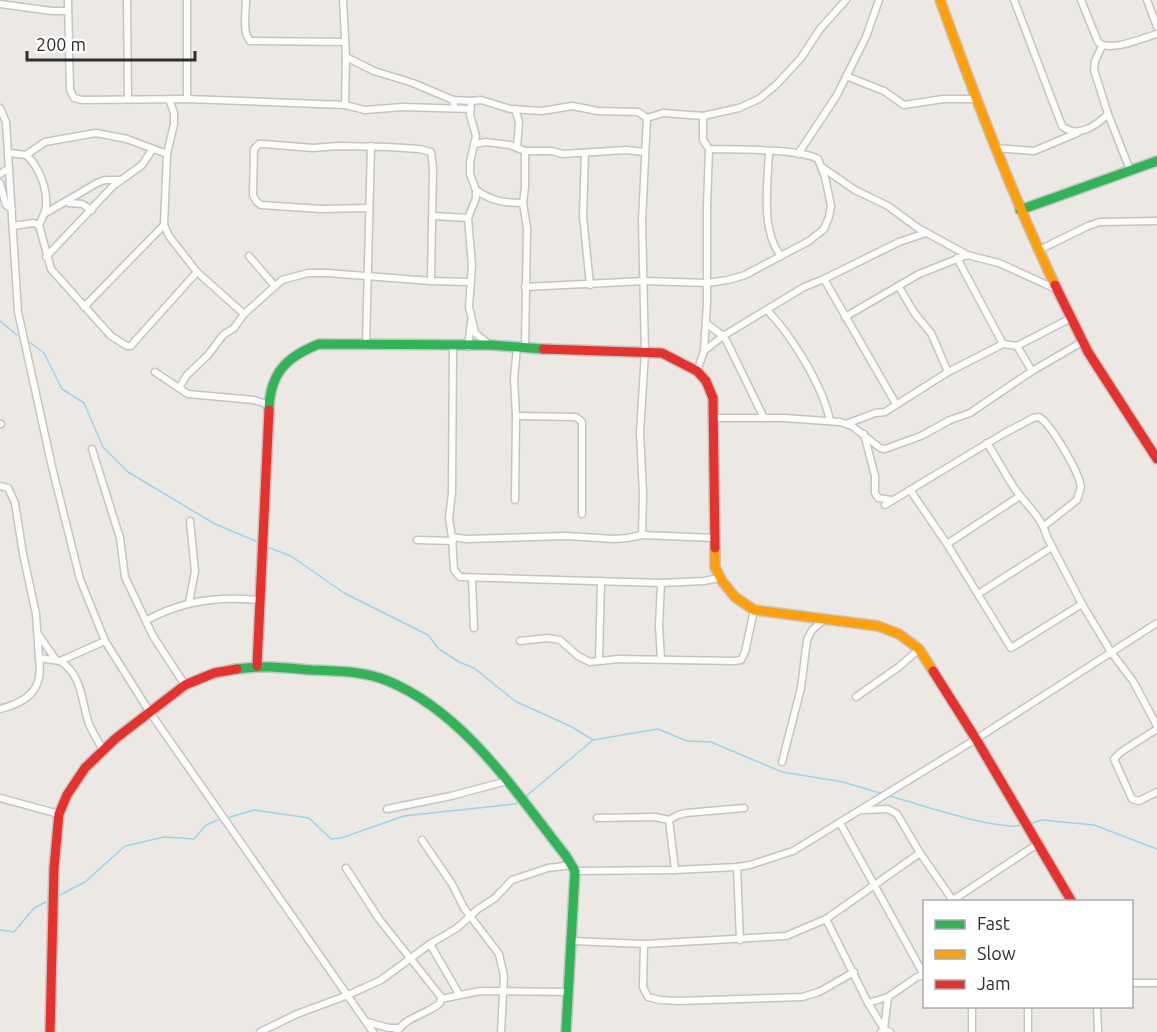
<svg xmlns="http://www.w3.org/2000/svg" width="1157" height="1032" font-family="Ubuntu,sans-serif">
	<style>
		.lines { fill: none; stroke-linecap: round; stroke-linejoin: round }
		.stream { stroke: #99d6ec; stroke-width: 1.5 }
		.street-casing { stroke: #c5c4c5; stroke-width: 9 }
		.fast-casing { stroke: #c5c4c5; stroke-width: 12 }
		.slow-casing { stroke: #c5c4c5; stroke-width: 12 }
		.jam-casing { stroke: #c5c4c5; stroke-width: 12 }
		.street { stroke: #fcfcfb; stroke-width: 6 }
		.fast { stroke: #30b455; stroke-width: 9 }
		.slow { stroke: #ff9f0a; stroke-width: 9 }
		.jam { stroke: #e5322d; stroke-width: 9 }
	</style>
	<rect width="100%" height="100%" fill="#ece8e4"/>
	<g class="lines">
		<g class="stream">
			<polyline points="0,321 17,335"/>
			<polyline points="28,341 44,353 62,389 84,403 103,447 128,472 215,524 258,542"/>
			<polyline points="267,547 291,556 344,593 428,635 439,649 459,662 474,668 515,701 572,727 593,740"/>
			<path d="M890,796c29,8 109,36 135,29"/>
			<polyline points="524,798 593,740 658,729 687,741 711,742 782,772 843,782 883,794"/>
			<polyline points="230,817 254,810 309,818 331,839 341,838 404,816 515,804 518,802"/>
			<polyline points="1032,823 1042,820 1094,825 1157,849"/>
			<polyline points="58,896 85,882 125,846 164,837 194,839 206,825 218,820"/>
			<polyline points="0,930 14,932 34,908 46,902"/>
		</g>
		<g class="street-casing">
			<g id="street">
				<polyline points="68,0 70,90 74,98 82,100 187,99 345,105 365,110 402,107 471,109"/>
				<polyline points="127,0 128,99"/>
				<polyline points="187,0 187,99"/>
				<path d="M246,0c0,12 -4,32 4,41l95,1"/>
				<polyline points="343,0 346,57 345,105"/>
				<path d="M1014,0l48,126c15,13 34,0 46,-12"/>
				<path d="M1081,0l17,42c12,11 44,-4 59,-8"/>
				<polyline points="1147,0 1157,27"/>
				<polyline points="0,4 52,11 68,11"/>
				<polyline points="1102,46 1095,61 1094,70 1108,114 1130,170"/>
				<polyline points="346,57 374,71 413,83 453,100 454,104"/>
				<polyline points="846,76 884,91 904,105 943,99 975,99"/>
				<polyline points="169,99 174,113 174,124 167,154 164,225 169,236 197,272 244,314"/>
				<polyline points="453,100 471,101 470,115 476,136 470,162 470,174 476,190 476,198 468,218 472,266 469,307 475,333 490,345"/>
				<polyline points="471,101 481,100 510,109 542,111 572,106 598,111 638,112 647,118 663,113 703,116 739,108 759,99 776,85 801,58 820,29 846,0"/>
				<polyline points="0,108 6,122 18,312 52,467 80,579 105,641 149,711 373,1032"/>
				<polyline points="515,109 519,122 517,148"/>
				<polyline points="474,144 486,142 510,145 525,151 551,151 563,154 626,150 645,152"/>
				<polyline points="995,148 1034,151 1077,133"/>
				<polyline points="525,151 525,187 523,203 527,228 525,349"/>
				<path d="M769,151c-1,32 -9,79 12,105"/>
				<polyline points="9,153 26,155"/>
				<polyline points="585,153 583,216 590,285"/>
				<polyline points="798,154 837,95 866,37 879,0"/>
				<polyline points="823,168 855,190 888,206 918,228 967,255"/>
				<polyline points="0,174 9,168"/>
				<polyline points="0,183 6,205 12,209"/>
				<path d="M476,190c15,11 29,13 47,13"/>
				<polyline points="69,203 82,204 92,210"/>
				<polyline points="369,208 321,209 261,205 256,201 253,195 254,149 259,144 264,144 313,148 338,146 388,147 419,149 431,152 433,168 431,281 471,282"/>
				<polyline points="44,214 97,183 105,180 121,180"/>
				<polyline points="433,216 468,218"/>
				<path d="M39,225c3,-6 6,-12 7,-18 2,-17 -7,-41 -20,-52l19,-13 51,-9 31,6 40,15"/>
				<polyline points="13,226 33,223 39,225 51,269 111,336 127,346 131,346 135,341 197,272"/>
				<polyline points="1039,250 1088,226 1100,222 1157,221"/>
				<polyline points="249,256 274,285"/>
				<polyline points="46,257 113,186 142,165 152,150"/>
				<polyline points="957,258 1003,344"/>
				<polyline points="824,279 899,242 926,233"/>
				<path d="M525,287l120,-6 62,2 21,-3 17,-5 64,-34 15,-12 5,-12 2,-11 -6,-29 -7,-18c-21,-11 -83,-9 -109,-10"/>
				<polyline points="899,287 915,314 931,333 948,372"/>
				<polyline points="84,307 164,225"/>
				<path d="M767,310c25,26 56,76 63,111"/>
				<polyline points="845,317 919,274 967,255 999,263 1056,289"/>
				<polyline points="706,323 723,336 727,342 764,418"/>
				<polyline points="366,344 371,146"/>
				<polyline points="1017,346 1032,371"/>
				<polyline points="453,347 452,493 449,518 452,537 466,539 566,536 614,539 628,538 642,535 714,538"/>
				<polyline points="468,347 471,322"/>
				<polyline points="704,351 723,336 804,287 824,279 896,404"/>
				<polyline points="697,371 704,351 707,303 707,206 709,149 703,140 703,116"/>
				<polyline points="155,372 179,388"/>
				<polyline points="269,405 254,400 188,394 179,388 187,375 208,355 223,335 234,328 244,314 282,280 308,273 327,273 431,281"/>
				<polyline points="516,416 576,417 582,422 582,514"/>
				<polyline points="715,418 784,418 840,422 852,426 880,448 885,449 921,436 950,420 970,413 1032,371 1082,342"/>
				<polyline points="0,424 1,424"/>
				<polyline points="846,424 875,413 885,412 948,372 1003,344 1017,346 1071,318"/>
				<polyline points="864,434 875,476 875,493 878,498 891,500"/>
				<path d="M987,443c10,15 18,31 28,46 12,17 27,28 32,48l35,67 29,48 22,29 24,45"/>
				<polyline points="92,449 120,538 125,577 153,636 185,685"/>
				<polyline points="0,486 8,488 15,503 23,554 36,614 39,658 60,661 105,641"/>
				<polyline points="910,490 947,544 1011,648 1082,604"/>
				<polyline points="515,500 516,416 514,378 517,348"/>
				<path d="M885,505l118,-71 30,-16 6,-1c12,7 40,55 42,70l-4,13 -33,26"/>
				<polyline points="642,535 643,493 640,433 645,352 642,221 647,118"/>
				<polyline points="452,537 454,570 460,577 661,583 704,581 719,578"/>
				<polyline points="417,540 453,541"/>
				<polyline points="947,544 1020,496"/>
				<polyline points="472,578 474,628"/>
				<polyline points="978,594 1052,547"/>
				<polyline points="189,603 195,571 190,521"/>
				<path d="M147,620c34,-19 74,-24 112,-20"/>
				<polyline points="38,634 56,660"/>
				<polyline points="520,641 547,638 560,640 578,656 590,662 619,659 734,661 741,660 745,652 754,610"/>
				<polyline points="599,660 601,581"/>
				<polyline points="661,660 659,626 661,583"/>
				<path d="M60,661c23,14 21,41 29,63 4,9 9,17 14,26"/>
				<polyline points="856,697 900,666 919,649"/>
				<path d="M0,709c28,-7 44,-20 39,-51"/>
				<polyline points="1157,729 1121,752 1114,759 1132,799 1139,801 1157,792"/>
				<polyline points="782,762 801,688 807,640 812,630 826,618"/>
				<polyline points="0,798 59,814"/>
				<polyline points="387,809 451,796 507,781"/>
				<polyline points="863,810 888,809 897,814 920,853 954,902"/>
				<polyline points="597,818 655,817 669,820 675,870"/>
				<polyline points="669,820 678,815 686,813 744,808"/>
				<polyline points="840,823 924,975"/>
				<polyline points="422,840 452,884 464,908 499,954 504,976 501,1032"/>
				<polyline points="737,867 740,940"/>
				<path d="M346,868l33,51 62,78 -1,6c-12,11 -35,14 -43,29"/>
				<polyline points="575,871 675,870 737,867 750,865 793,851 976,739 1157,623"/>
				<polyline points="953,900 1039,843"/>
				<polyline points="826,919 868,1003 884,1029 890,1032"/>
				<polyline points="572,941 644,944 786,936 826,919 920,853"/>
				<polyline points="430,944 459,994"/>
				<polyline points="644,944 643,987 648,997 660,1000 678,1001 802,997 819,992 854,972"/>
				<polyline points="1132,983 1157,983"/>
				<polyline points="441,999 480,991 568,992"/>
				<polyline points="868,1003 888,997 917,977 924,975"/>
				<polyline points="1028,1006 1028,1032"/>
				<polyline points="1097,1006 1098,1032"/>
				<polyline points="367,1022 389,1028 399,1028"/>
				<polyline points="260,1032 297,1014 348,995 381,980 430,944 457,928 478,909 495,898 512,880 548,868 572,865"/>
				<polyline points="881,1032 884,1029 888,997"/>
				<polyline points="972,1032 972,1006"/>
			</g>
		</g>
		<g class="fast-casing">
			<g id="fast">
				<polyline points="1020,210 1157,161"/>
				<path d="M269,410c1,-37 17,-53 50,-66l171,1 53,4"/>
				<path d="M237,669c25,-4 49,-1 74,1 25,1 53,1 77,11 77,32 128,112 178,175l9,15 -9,161"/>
			</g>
		</g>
		<g class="slow-casing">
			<g id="slow">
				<path d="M940,0c35,97 71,192 115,285"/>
				<polyline points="715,548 715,567 722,581 735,597 754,610 878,626 899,634 919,649 933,671"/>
			</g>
		</g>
		<g class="jam-casing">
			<g id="jam">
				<polyline points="1055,285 1088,352 1157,459"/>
				<polyline points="543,349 662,353 697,371 706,381 713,398 715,548"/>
				<polyline points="257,666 269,410"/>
				<polyline points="933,671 976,739 1072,902"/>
				<polyline points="50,1032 54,868 59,814 67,795 85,768 115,739 185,685 214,673 237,669"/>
			</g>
		</g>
		<use href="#street" class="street"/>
		<use href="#fast" class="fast"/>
		<use href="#slow" class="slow"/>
		<use href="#jam" class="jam"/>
	</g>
	<rect x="923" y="900" width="210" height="108" fill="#ffffff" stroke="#ababab" stroke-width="1.5"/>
	<rect x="935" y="920" width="30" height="9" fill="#30b455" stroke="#ababab" stroke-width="1.5"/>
	<text x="977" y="930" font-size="18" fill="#2e2e2e">Fast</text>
	<rect x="935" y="950" width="30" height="9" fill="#ff9f0a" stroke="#ababab" stroke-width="1.5"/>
	<text x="977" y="960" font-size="18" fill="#2e2e2e">Slow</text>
	<rect x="935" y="980" width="30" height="9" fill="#e5322d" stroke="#ababab" stroke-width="1.5"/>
	<text x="977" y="990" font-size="18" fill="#2e2e2e">Jam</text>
	<path d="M27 51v9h168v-9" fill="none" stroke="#2e2e2e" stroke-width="3"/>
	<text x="36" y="51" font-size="18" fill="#2e2e2e" stroke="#ffffff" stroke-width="4.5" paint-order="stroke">200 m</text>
</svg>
